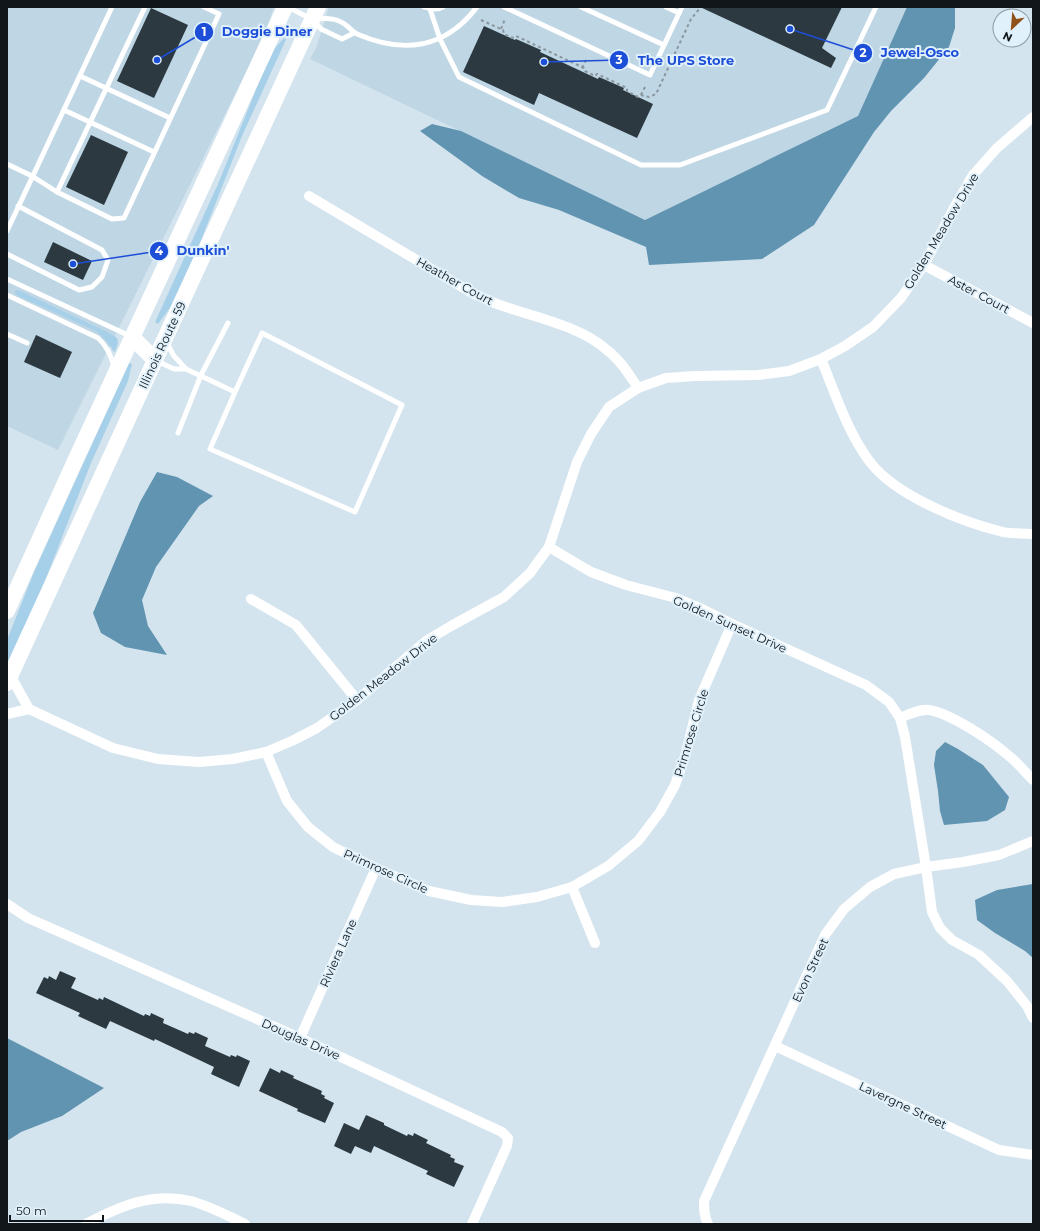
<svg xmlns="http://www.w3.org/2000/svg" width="1040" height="1231" font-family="Montserrat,sans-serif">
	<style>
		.built { fill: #bfd6e4 }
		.green { fill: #a6d0e9 }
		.water { fill: #6094b1 }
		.building { fill: #2c3941 }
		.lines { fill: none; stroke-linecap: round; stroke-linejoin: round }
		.path { stroke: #89969d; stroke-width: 2; stroke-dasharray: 3 3; stroke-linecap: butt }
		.lane { stroke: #fff; stroke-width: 5 }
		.street { stroke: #fff; stroke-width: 10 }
		.primary { stroke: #fff; stroke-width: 16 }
		.labels { text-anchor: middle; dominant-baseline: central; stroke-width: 4; stroke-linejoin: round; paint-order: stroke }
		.street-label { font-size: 12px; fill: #11161a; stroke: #e0f1fb }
		.leader { fill: none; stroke: #1d4ed8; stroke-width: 1.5 }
		.callout-dot { fill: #1d4ed8; stroke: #e0f1fb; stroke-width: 1.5 }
		.mark-label { font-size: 12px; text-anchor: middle; font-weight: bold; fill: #fff }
		.callout-label { font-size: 13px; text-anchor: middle; font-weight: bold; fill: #1d4ed8; stroke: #e0f1fb; stroke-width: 4; stroke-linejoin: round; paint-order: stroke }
	</style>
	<rect width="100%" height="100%" fill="#d3e4ee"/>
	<g class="built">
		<polygon points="7,7 274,7 265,34 58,450 7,426"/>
		<polygon points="329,7 907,7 858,116 645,220 310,59 316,48"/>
	</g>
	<g class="green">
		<polygon points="284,38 286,39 284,44 242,136 200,243 170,308 158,324 155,322 218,184 261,77 275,48"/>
		<path d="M18,290l87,41c13,7 16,6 10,21l-2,-1c-4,-9 -10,-14 -17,-20l-78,-35 -3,-3v-2z"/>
		<polygon points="129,363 132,364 128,381 91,463 41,591 7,664 7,640 34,572"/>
	</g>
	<g class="water">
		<polygon points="907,7 955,7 955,28 949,47 924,78 891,111 874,132 814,225 762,259 649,265 646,247 559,210 519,198 482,176 420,131 432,124 461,131 645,220 858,116"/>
		<polygon points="157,472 177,477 213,496 199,506 156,567 142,600 148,626 167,655 125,647 101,633 93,613 140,502"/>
		<polygon points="945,742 958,749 983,765 1009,797 1005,810 987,821 944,825 940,811 938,791 934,765 936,751"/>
		<polygon points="1033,884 1033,958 1025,951 995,933 977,920 975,900 997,890"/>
		<polygon points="7,1038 104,1088 62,1116 21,1132 7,1141"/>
	</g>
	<g class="building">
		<polygon points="700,7 842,7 822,48 836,58 831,68"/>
		<polygon points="151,8 188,25 154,98 117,81"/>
		<polygon points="484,26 515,40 516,39 541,50 540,52 598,79 599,77 624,88 623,90 653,104 637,138 539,93 534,105 463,72"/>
		<polygon points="91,135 128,152 104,205 66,187"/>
		<polygon points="53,242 92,261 83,280 44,262"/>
		<polygon points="36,335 72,352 60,378 24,362"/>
		<polygon points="60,971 76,978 71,988 98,1000 99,998 103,1000 104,997 144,1016 145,1014 150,1016 151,1013 164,1019 163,1023 188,1034 189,1032 194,1034 195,1032 208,1038 205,1046 230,1057 231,1055 236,1057 237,1055 250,1061 239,1087 211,1074 214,1067 155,1039 154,1041 110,1021 106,1029 78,1016 80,1013 36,993 44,977 48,979 49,976 56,980"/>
		<polygon points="270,1068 280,1073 281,1070 294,1076 293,1078 322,1091 321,1094 325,1096 324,1098 334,1103 325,1123 297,1111 298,1109 259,1091"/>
		<polygon points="366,1115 384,1123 384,1125 407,1136 408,1134 413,1136 414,1133 428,1140 426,1143 451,1155 450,1157 455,1159 454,1162 464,1166 454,1187 426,1174 428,1171 374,1146 371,1153 355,1146 351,1154 334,1146 344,1123 359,1130"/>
	</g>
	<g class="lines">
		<g class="path">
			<polyline points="481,20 503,30 504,34 512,38 516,36 584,68 585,71 595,76 597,74 627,88 627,91 638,97 641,95 649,97 656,94 691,19 701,7"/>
			<polyline points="501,29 505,19"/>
			<polyline points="582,68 587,58"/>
			<polyline points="641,95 646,85"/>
		</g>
		<g class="lane">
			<polyline points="288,7 313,20 321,29 342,39 354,33"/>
			<path d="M424,7c6,2 14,3 19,0"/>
			<polyline points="504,7 650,75 682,7"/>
			<polyline points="581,7 664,45"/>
			<polyline points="666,7 679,13"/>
			<polyline points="430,9 440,39 459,77 641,165 680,165 827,110 876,7"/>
			<path d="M316,19c12,-1 22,-1 31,7 4,3 6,6 10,8 46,20 88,15 120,-27"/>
			<polyline points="80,76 170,118"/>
			<polyline points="64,110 154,152"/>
			<polyline points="7,164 32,176 57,192 112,219 124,218 219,14 204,7"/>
			<polyline points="57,192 145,7"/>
			<polyline points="7,231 112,7"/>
			<polyline points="7,254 79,290 92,287 102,277 108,260 102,250 18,206"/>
			<polyline points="7,279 130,336"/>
			<path d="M7,295l91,43c9,8 13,17 16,29"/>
			<polyline points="7,334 27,343"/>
			<polyline points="168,342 169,347 174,356 186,369 235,392 210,449 355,512 402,405 262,333 235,392"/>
			<polyline points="157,361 174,369 186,369"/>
			<polyline points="178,433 201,375 228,323"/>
		</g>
		<g class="street">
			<path d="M309,196l163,97c10,4 19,9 28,12 34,12 80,21 107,45 13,10 22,24 31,38"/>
			<polyline points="924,265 1033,323"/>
			<path d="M821,359c14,34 27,74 49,103 26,34 92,60 133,70 9,2 20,1 30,2"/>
			<polyline points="549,547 591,572 626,585 676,598 700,608 732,624 866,685 889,702 900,718 905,737 926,867 932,912 940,928 952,940 979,955 1007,981 1027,1006 1033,1018"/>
			<polyline points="251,599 296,625 357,700"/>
			<polyline points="10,675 29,709 113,748 158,759 199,762 233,759 266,752 294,740 317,728 357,700 426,641 451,626 504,597 530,573 549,547 577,462 591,434 609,407 638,388 666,378 695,376 758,375 789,371 821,359 845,346 873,327 901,298 924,265 955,206 973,175 997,148 1033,117"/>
			<polyline points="7,714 29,709"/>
			<path d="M900,718c9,-4 19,-9 29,-8 23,4 63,31 80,46 9,7 16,16 24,24"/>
			<polyline points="266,752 287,801 308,827 333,847 376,868 429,891 471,900 502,902 537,897 572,887 608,866 638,841 660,812 675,785 686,753 699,700 732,624"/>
			<polyline points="572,887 595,943"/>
			<polyline points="7,904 28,918 300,1038 502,1132 508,1138 507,1146 472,1224"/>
			<polyline points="300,1038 376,868"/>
			<polyline points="775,1046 999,1150 1033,1155"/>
			<path d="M86,1224c34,-18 66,-32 105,-23 19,5 37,15 54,23"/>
			<path d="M708,1224c-4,-7 -4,-15 -4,-23l121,-266 19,-26 26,-22 24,-13 32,-7 37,-5 36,-7 34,-14"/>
		</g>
		<g class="primary">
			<polyline points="132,337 155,360"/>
			<polyline points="7,611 75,461 285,7"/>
			<polyline points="7,683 155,360 318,7"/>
		</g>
	</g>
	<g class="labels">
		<g class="street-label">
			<text transform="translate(941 231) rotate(-59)">Golden Meadow Drive</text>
			<text transform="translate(455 281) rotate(29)">Heather Court</text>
			<text transform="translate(979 294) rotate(28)">Aster Court</text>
			<text transform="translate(162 345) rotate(-65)">Illinois Route 59</text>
			<text transform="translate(730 624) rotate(24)">Golden Sunset Drive</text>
			<text transform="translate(383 677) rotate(-38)">Golden Meadow Drive</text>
			<text transform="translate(691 733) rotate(-73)">Primrose Circle</text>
			<text transform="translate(386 871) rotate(24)">Primrose Circle</text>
			<text transform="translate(338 953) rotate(-66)">Riviera Lane</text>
			<text transform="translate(810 970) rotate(-65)">Evon Street</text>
			<text transform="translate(301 1039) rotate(24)">Douglas Drive</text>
			<text transform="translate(903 1105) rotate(25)">Lavergne Street</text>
		</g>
	</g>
	<path class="leader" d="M157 60L204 32M790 29L863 53M544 62L619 60M73 264L159 251"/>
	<g class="callout-dot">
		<circle cx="157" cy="60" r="4"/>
		<circle cx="790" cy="29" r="4"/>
		<circle cx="544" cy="62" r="4"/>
		<circle cx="73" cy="264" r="4"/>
		<circle cx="204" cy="32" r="10"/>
		<circle cx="863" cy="53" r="10"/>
		<circle cx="619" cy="60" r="10"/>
		<circle cx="159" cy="251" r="10"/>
	</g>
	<g class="mark-label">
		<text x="204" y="36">1</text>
		<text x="863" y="57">2</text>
		<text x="619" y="64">3</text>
		<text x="159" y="255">4</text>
	</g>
	<g class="callout-label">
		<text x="267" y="36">Doggie Diner</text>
		<text x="920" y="57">Jewel-Osco</text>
		<text x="686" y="65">The UPS Store</text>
		<text x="203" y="255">Dunkin'</text>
	</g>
	<rect width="1040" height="1231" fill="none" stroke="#11161a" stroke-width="16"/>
	<g transform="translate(1012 28) rotate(206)"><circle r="19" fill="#e0f1fb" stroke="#8d99a1"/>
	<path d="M0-3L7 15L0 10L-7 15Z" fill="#915219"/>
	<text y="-6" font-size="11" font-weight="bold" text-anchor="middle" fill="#11161a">N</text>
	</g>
	<path d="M10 1215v6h93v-6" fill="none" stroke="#11161a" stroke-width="2"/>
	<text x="16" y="1215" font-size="12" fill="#11161a" stroke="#e0f1fb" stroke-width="3" paint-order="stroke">50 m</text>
</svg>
